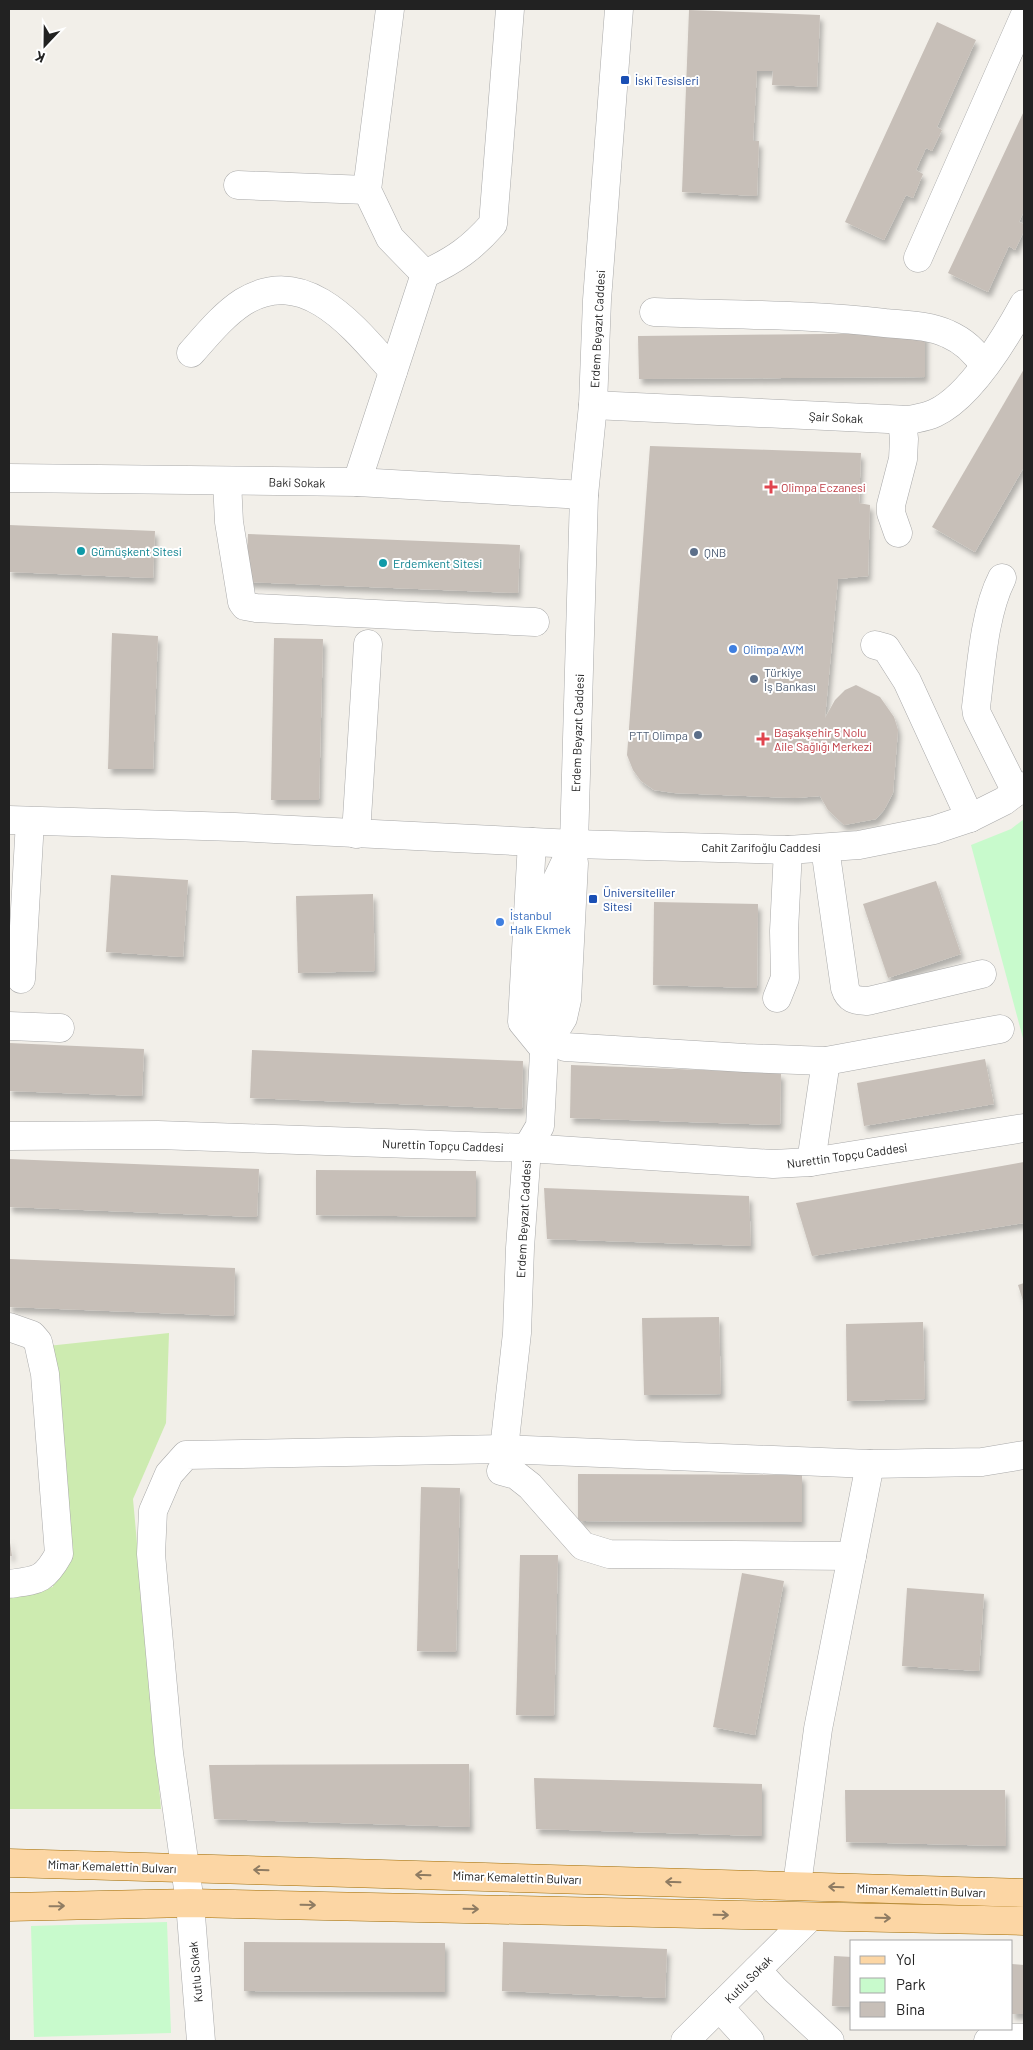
<svg xmlns="http://www.w3.org/2000/svg" width="1033" height="2050" font-family="Barlow,sans-serif">
	<style>
		.grass { fill: #cdebb0 }
		.park { fill: #c8facc }
		.building { fill: #c7bfb8; filter: url(#shadow) }
		.lines { fill: none; stroke-linecap: round; stroke-linejoin: round }
		.minor-casing { stroke: #a9a9a9; stroke-width: 29 }
		.major-casing { stroke: #a06b00; stroke-width: 29 }
		.minor { stroke: #fff; stroke-width: 28 }
		.major { stroke: #fcd6a4; stroke-width: 28 }
		.oneway { stroke: #8f7c63 }
		.transit-dot { fill: #1a4fb4; stroke: #fff; stroke-width: 2 }
		.health-dot { fill: #e0444e; stroke: #fff; stroke-width: 2 }
		.culture-dot { fill: #0f9aa8; stroke: #fff; stroke-width: 2 }
		.service-dot { fill: #5c6f8a; stroke: #fff; stroke-width: 2 }
		.shop-dot { fill: #3f7fe0; stroke: #fff; stroke-width: 2 }
		.labels { text-anchor: middle; dominant-baseline: central; stroke-width: 4; stroke-linejoin: round; paint-order: stroke }
		.transit-label { font-size: 12px; fill: #164399; stroke: #fff; text-anchor: start }
		.street-label { font-size: 12px; fill: #222; stroke: #fff }
		.health-label { font-size: 12px; fill: #be3a42; stroke: #fff; text-anchor: start }
		.culture-label { font-size: 12px; fill: #0d838f; stroke: #fff; text-anchor: start }
		.service-label { font-size: 12px; fill: #4e5e75; stroke: #fff; text-anchor: start }
		.shop-label { font-size: 12px; fill: #366cbe; stroke: #fff; text-anchor: start }
	</style>
	<defs>
		<filter id="shadow"><feDropShadow dx="3" dy="5.5" stdDeviation="2.5" flood-color="#0004"/></filter>
	</defs>
	<rect width="100%" height="100%" fill="#f2efe9"/>
	<polygon class="grass" points="169,1333 166,1423 133,1499 161,1809 9,1809 9,1593 53,1587 29,1348"/>
	<g class="park">
		<polygon points="1024,819 1024,1042 971,845 1011,829"/>
		<polygon points="167,1922 171,2033 34,2037 31,1926"/>
	</g>
	<g class="building">
		<polygon points="689,10 820,15 817,87 772,85 773,71 757,71 753,141 759,141 757,196 682,192"/>
		<polygon points="937,22 976,40 937,127 942,130 932,151 926,148 916,170 923,174 913,198 906,195 884,240 845,222"/>
		<polygon points="1024,111 1024,211 1019,222 1024,224 1024,231 1015,250 1009,246 988,292 948,273"/>
		<polygon points="925,333 925,377 639,379 638,336"/>
		<polygon points="1024,369 1024,467 975,552 932,527"/>
		<polygon points="650,446 861,453 859,503 870,505 868,576 838,579 825,718 835,700 845,690 856,685 880,697 894,717 898,730 893,793 884,810 876,819 844,825 828,810 820,796 795,798 674,793 654,790 641,781 633,770 627,755"/>
		<polygon points="9,525 155,531 153,578 9,572"/>
		<polygon points="248,534 520,545 518,593 246,582"/>
		<polygon points="112,633 158,636 153,769 108,769"/>
		<polygon points="274,638 323,639 319,800 271,800"/>
		<polygon points="111,875 188,880 183,957 106,952"/>
		<polygon points="936,881 961,954 888,978 863,904"/>
		<polygon points="373,894 375,971 298,973 296,896"/>
		<polygon points="654,902 758,904 757,988 653,985"/>
		<polygon points="9,1043 144,1049 142,1096 9,1091"/>
		<polygon points="252,1050 523,1061 522,1109 250,1098"/>
		<polygon points="985,1059 994,1104 864,1126 857,1083"/>
		<polygon points="571,1065 781,1073 780,1125 570,1118"/>
		<polygon points="9,1159 259,1169 257,1217 9,1207"/>
		<polygon points="1024,1162 1024,1223 812,1256 796,1203"/>
		<polygon points="316,1170 476,1171 476,1217 316,1215"/>
		<polygon points="544,1188 749,1196 751,1246 547,1239"/>
		<polygon points="9,1259 235,1268 234,1316 9,1307"/>
		<polygon points="1024,1283 1024,1304 1018,1285"/>
		<polygon points="719,1317 721,1394 644,1395 642,1318"/>
		<polygon points="923,1322 925,1399 847,1401 846,1324"/>
		<polygon points="578,1474 802,1475 802,1522 578,1521"/>
		<polygon points="421,1487 460,1488 456,1652 417,1651"/>
		<polygon points="9,1536 12,1556 9,1556"/>
		<polygon points="520,1555 558,1555 554,1716 516,1715"/>
		<polygon points="742,1573 784,1581 755,1735 713,1727"/>
		<polygon points="907,1588 984,1594 979,1671 902,1666"/>
		<polygon points="469,1764 470,1827 214,1819 209,1765"/>
		<polygon points="534,1778 762,1784 762,1836 536,1829"/>
		<polygon points="845,1790 1005,1790 1006,1846 846,1842"/>
		<polygon points="244,1942 445,1943 445,1992 244,1991"/>
		<polygon points="503,1942 667,1949 665,1998 502,1991"/>
		<polygon points="834,1956 852,1957 852,2007 832,2006"/>
		<polygon points="1012,1964 1024,1965 1024,2014 1012,2014"/>
	</g>
	<g class="lines">
		<g class="minor-casing">
			<g id="minor">
				<polyline points="390,9 367,190 390,238 425,274"/>
				<polyline points="238,185 367,190"/>
				<polyline points="918,258 1024,17"/>
				<path d="M654,312c77,3 155,2 231,11 21,2 44,2 63,11 16,7 27,17 36,32"/>
				<path d="M191,353c16,-18 32,-38 52,-51 63,-39 113,28 150,69"/>
				<path d="M593,405l316,15c9,-2 18,-3 26,-7 35,-16 71,-76 89,-109"/>
				<polyline points="9,478 357,482 584,495"/>
				<polyline points="227,481 229,522 242,602 245,606 256,608 535,622"/>
				<path d="M357,482l68,-208c30,-14 47,-26 68,-50l17,-215"/>
				<polyline points="898,533 891,513 891,505 903,459 904,439 902,420"/>
				<path d="M1002,578c-18,35 -21,90 -26,129l1,7 39,78"/>
				<polyline points="875,645 886,648 907,681 970,818"/>
				<polyline points="9,820 235,827 574,844 788,850 859,845 934,830 970,818 1004,801 1024,786"/>
				<polyline points="356,834 368,644"/>
				<polyline points="532,842 522,1022 544,1049 563,1018 567,1000 574,863"/>
				<path d="M825,848l20,140c4,13 12,12 23,13l114,-27"/>
				<polyline points="21,979 30,821"/>
				<polyline points="777,998 785,978 784,931 788,850"/>
				<polyline points="9,1026 60,1028"/>
				<polyline points="565,1047 745,1058 826,1061 1000,1029"/>
				<polyline points="9,1136 158,1135 527,1148 773,1164 811,1162 1024,1128"/>
				<polyline points="811,1162 826,1061"/>
				<path d="M9,1327l23,8 6,7 7,32 14,180c-15,27 -21,26 -50,30"/>
				<polyline points="504,1449 517,1333 520,1248 527,1148 540,1126 553,888 574,844 584,495 593,405 597,300 619,9"/>
				<polyline points="501,1471 516,1475 530,1486 583,1546 609,1554 852,1556"/>
				<polyline points="797,1885 818,1729 870,1464"/>
				<polyline points="757,1970 775,1990 830,2041"/>
				<polyline points="719,2007 750,2041"/>
				<polyline points="201,2041 190,1903 169,1753 151,1554 153,1511 169,1474 186,1455 504,1449 870,1464 982,1462 1024,1455"/>
				<polyline points="685,2041 810,1917"/>
				<polyline points="988,2041 992,2038 1024,2038"/>
			</g>
		</g>
		<g class="major-casing">
			<g id="major">
				<polyline points="9,1863 1024,1893"/>
				<polyline points="9,1907 190,1903 1024,1921"/>
			</g>
		</g>
		<use href="#minor" class="minor"/>
		<use href="#major" class="major"/>
	</g>
	<defs><path id="oneway-shaft" d="M-6 0H5M1.5-3L5.5 0L1.5 3" fill="none" stroke-width="1.6" stroke-linecap="round" stroke-linejoin="round" transform="scale(1.25)"/></defs>
	<g class="oneway">
		<use href="#oneway-shaft" transform="translate(261 1870) rotate(-178)"/>
		<use href="#oneway-shaft" transform="translate(423 1875) rotate(-178)"/>
		<use href="#oneway-shaft" transform="translate(673 1882) rotate(-178)"/>
		<use href="#oneway-shaft" transform="translate(836 1887) rotate(-178)"/>
		<use href="#oneway-shaft" transform="translate(308 1905) rotate(1)"/>
		<use href="#oneway-shaft" transform="translate(57 1906) rotate(-1)"/>
		<use href="#oneway-shaft" transform="translate(471 1909) rotate(1)"/>
		<use href="#oneway-shaft" transform="translate(721 1915) rotate(1)"/>
		<use href="#oneway-shaft" transform="translate(883 1918) rotate(1)"/>
	</g>
	<g class="transit-dot">
		<rect x="620" y="75" width="10" height="10" rx="2.5"/>
		<rect x="588" y="894" width="10" height="10" rx="2.5"/>
	</g>
	<g class="health-dot">
		<path d="M768.5 479.5h5v5h5v5h-5v5h-5v-5h-5v-5h5z"/>
		<path d="M760.5 731.5h5v5h5v5h-5v5h-5v-5h-5v-5h5z"/>
	</g>
	<g class="culture-dot">
		<circle cx="81" cy="551" r="5"/>
		<circle cx="383" cy="563" r="5"/>
	</g>
	<g class="service-dot">
		<circle cx="694" cy="552" r="5"/>
		<circle cx="754" cy="679" r="5"/>
		<circle cx="698" cy="735" r="5"/>
	</g>
	<g class="shop-dot">
		<circle cx="733" cy="649" r="5"/>
		<circle cx="500" cy="922" r="5"/>
	</g>
	<g class="labels">
		<g class="transit-label">
			<text x="635" y="80">İski Tesisleri</text>
			<text x="603" y="892">Üniversiteliler<tspan x="603" dy="14">Sitesi</tspan></text>
		</g>
		<g class="street-label">
			<text transform="translate(597 329) rotate(-87)">Erdem Beyazıt Caddesi</text>
			<text transform="translate(836 417) rotate(3)">Şair Sokak</text>
			<text transform="translate(297 482) rotate(1)">Baki Sokak</text>
			<text transform="translate(577 733) rotate(-88)">Erdem Beyazıt Caddesi</text>
			<text x="761" y="847">Cahit Zarifoğlu Caddesi</text>
			<text transform="translate(443 1145) rotate(2)">Nurettin Topçu Caddesi</text>
			<text transform="translate(847 1155) rotate(-8)">Nurettin Topçu Caddesi</text>
			<text transform="translate(523 1219) rotate(-87)">Erdem Beyazıt Caddesi</text>
			<text transform="translate(112 1866) rotate(2)">Mimar Kemalettin Bulvarı</text>
			<text transform="translate(517 1877) rotate(2)">Mimar Kemalettin Bulvarı</text>
			<text transform="translate(921 1890) rotate(2)">Mimar Kemalettin Bulvarı</text>
			<text transform="translate(195 1972) rotate(-95)">Kutlu Sokak</text>
			<text transform="translate(748 1979) rotate(-45)">Kutlu Sokak</text>
		</g>
		<g class="health-label">
			<text x="781" y="487">Olimpa Eczanesi</text>
			<text x="774" y="732">Başakşehir 5 Nolu<tspan x="774" dy="14">Aile Sağlığı Merkezi</tspan></text>
		</g>
		<g class="culture-label">
			<text x="91" y="551">Gümüşkent Sitesi</text>
			<text x="393" y="563">Erdemkent Sitesi</text>
		</g>
		<g class="service-label">
			<text x="704" y="552">QNB</text>
			<text x="764" y="672">Türkiye<tspan x="764" dy="14">İş Bankası</tspan></text>
			<text x="688" y="735" text-anchor="end">PTT Olimpa</text>
		</g>
		<g class="shop-label">
			<text x="743" y="649">Olimpa AVM</text>
			<text x="510" y="915">İstanbul<tspan x="510" dy="14">Halk Ekmek</tspan></text>
		</g>
	</g>
	<rect width="1033" height="2050" fill="none" stroke="#222222" stroke-width="20"/>
	<rect x="850" y="1940" width="162" height="90" fill="#ffffff" stroke="#a7a7a7"/>
	<rect x="860" y="1956" width="25" height="8" fill="#fcd6a4" stroke="#a7a7a7"/>
	<text x="896" y="1965" font-size="15" fill="#222222">Yol</text>
	<rect x="860" y="1978" width="25" height="15" fill="#c8facc" stroke="#a7a7a7"/>
	<text x="896" y="1990" font-size="15" fill="#222222">Park</text>
	<rect x="860" y="2002" width="25" height="15" fill="#c7bfb8" stroke="#a7a7a7"/>
	<text x="896" y="2015" font-size="15" fill="#222222">Bina</text>
	<g transform="translate(45 45) rotate(202)" stroke="#ffffff" stroke-width="4" paint-order="stroke">
	<path d="M0-4L9 19L0 12L-9 19Z" fill="#222222"/>
	<text y="-8" font-size="14" font-weight="bold" text-anchor="middle" fill="#222222">K</text>
	</g>
</svg>
